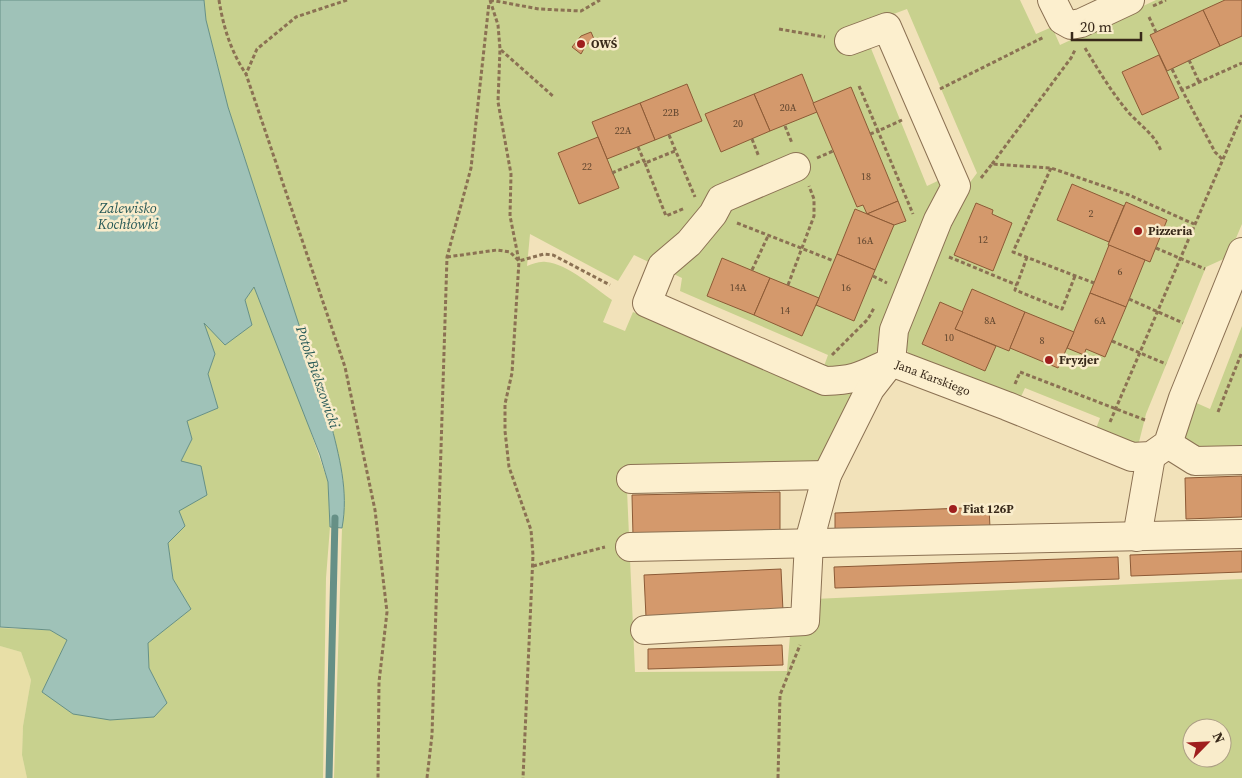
<svg xmlns="http://www.w3.org/2000/svg" width="1242" height="778" font-family="'Source Serif 4',serif">
	<style>
		.farmland { fill: #e8dfa7 }
		.green { fill: #c8d18e; fill-rule: evenodd }
		.water { fill: #9fc2b8; stroke: #669086 }
		.lines { fill: none; stroke-linecap: round; stroke-linejoin: round }
		.stream { stroke: #669086; stroke-width: 7 }
		.building { fill: #d4996c; stroke: #8c5a36 }
		.minor-casing { stroke: #8b7153; stroke-width: 30 }
		.path { stroke: #8b7153; stroke-width: 3; stroke-dasharray: 4 2.5; stroke-linecap: butt }
		.minor { stroke: #fcefce; stroke-width: 28 }
		.poi-dot { fill: #9f1e1d; stroke: #f9eccb; stroke-width: 2 }
		.labels { text-anchor: middle; dominant-baseline: central; stroke-width: 5; stroke-linejoin: round; paint-order: stroke }
		.number-label { font-size: 10px; fill: #5f452e }
		.poi-label { font-size: 12px; font-weight: bold; fill: #38291a; stroke: #f9eccb; text-anchor: start }
		.street-label { font-size: 12px; fill: #38291a; stroke: #f9eccb }
		.water-label { font-size: 14px; font-style: italic; fill: #275957; stroke: #f9eccb }
	</style>
	<rect width="100%" height="100%" fill="#f2e2ba"/>
	<polygon class="farmland" points="0,646 21,652 31,680 23,726 22,755 27,778 0,778"/>
	<g class="green">
		<path d="M204,0h816l16,34 16,-7 8,18 96,-45h86v224l-14,33 -22,10 -60,147 -8,32 -44,-12 6,-16 -75,-30 -7,15 -108,-47 -9,-17 67,-154 9,-12 -70,-164 -62,23 25,14 57,140 17,-8 -11,41 -55,130 -9,14 -46,6 5,-14 -148,-64 2,-13 -48,-23 -16,26 -88,-47 -3,32c6,-2 12,-5 19,-4 20,1 50,27 66,38l-9,22 22,9 8,-19 185,79h29l13,2 -38,72 -195,25 8,182 152,-1 6,-71 449,-21v199h-908l8,-250c7,-37 -3,-72 -12,-108l-102,-313 -22,-87zM1192,728h30v30h-30z"/>
		<polygon points="254,287 301,404 328,482 330,527 326,578 323,778 27,778 22,755 23,726 31,680 21,652 0,646 0,628 50,630 67,640 42,692 110,720 154,717 167,703 149,668 148,642 191,609 173,579 168,543 185,526 179,512 181,461 192,439 187,421 218,408 208,374 215,354 203,321 225,344 252,325 245,300"/>
		<polygon points="1242,326 1242,450 1197,452 1180,439 1192,401 1210,409"/>
	</g>
	<path class="water" d="M0,0h204l2,20 22,87 102,313c9,36 19,71 12,108l-12,-1 -2,-45 -8,-27 -66,-168 -9,13 7,25 -27,20 -21,-22 11,31 -7,20 10,34 -31,13 5,18 -11,22 20,5 6,29 -28,16 6,15 -17,17 5,36 18,30 -43,34 1,25 18,35 -13,14 -44,3 -37,-6 -31,-22 25,-52 -17,-10 -50,-3z"/>
	<g class="lines">
		<polyline class="stream" points="329,778 335,518"/>
	</g>
	<g class="building">
		<polygon points="1225,0 1242,0 1242,36 1220,46 1203,10"/>
		<polygon points="1203,10 1220,46 1167,71 1150,35"/>
		<polygon points="591,32 594,39 586,45 581,54 572,47 581,36"/>
		<polygon points="1159,55 1179,98 1142,115 1122,72"/>
		<polygon points="802,74 817,112 770,131 754,94"/>
		<polygon points="687,84 702,121 655,140 640,103"/>
		<polygon points="851,87 898,201 867,214 863,205 857,207 813,103"/>
		<polygon points="754,94 770,131 721,152 705,114"/>
		<polygon points="640,103 655,140 607,159 592,122"/>
		<polygon points="598,137 619,188 579,204 558,153"/>
		<polygon points="1072,184 1124,206 1109,242 1057,220"/>
		<polygon points="898,201 906,221 894,225 867,214"/>
		<polygon points="1126,202 1167,220 1150,262 1108,245"/>
		<polygon points="976,203 993,210 992,214 1012,223 993,271 954,255"/>
		<polygon points="855,209 894,225 875,270 837,254"/>
		<polygon points="1109,245 1145,260 1126,307 1090,293"/>
		<polygon points="837,254 875,270 854,321 816,305"/>
		<polygon points="722,258 770,278 754,315 707,296"/>
		<polygon points="770,278 819,298 802,336 754,315"/>
		<polygon points="972,289 1025,312 1009,351 955,329"/>
		<polygon points="1090,293 1126,307 1105,357 1086,349 1084,355 1067,348"/>
		<polygon points="940,302 963,312 955,329 996,346 985,371 922,344"/>
		<polygon points="1025,312 1074,332 1058,368 1010,348"/>
		<polygon points="1242,476 1242,517 1186,519 1185,478"/>
		<polygon points="780,492 780,533 633,536 632,495"/>
		<polygon points="989,507 990,528 835,534 835,513"/>
		<polygon points="1242,551 1242,572 1131,576 1130,555"/>
		<polygon points="1118,557 1119,579 835,588 834,567"/>
		<polygon points="781,569 783,611 646,617 644,575"/>
		<polygon points="782,645 783,665 648,669 648,649"/>
	</g>
	<g class="lines">
		<g class="minor-casing">
			<g id="minor">
				<polyline points="1052,0 1062,20 1071,25 1081,23 1130,0"/>
				<path id="s1" d="M796,167l-75,32 -8,15 -24,29 -27,23 -15,37 178,78c33,-1 37,-6 66,-19l116,44 125,51 19,-1 17,-12 15,-46 59,-146"/>
				<polyline points="1168,444 1195,461 1242,460"/>
				<polyline points="631,479 827,475"/>
				<polyline points="1137,537 1151,456"/>
				<polyline points="630,547 1242,534"/>
				<polyline points="645,630 805,621 809,542 827,475 870,389 891,362 894,330 938,220 956,186 887,27 849,41"/>
			</g>
		</g>
		<g class="path">
			<path d="M219,0c4,26 12,52 27,74"/>
			<polyline points="347,0 296,17 257,49 246,74 345,367 375,510 387,612 379,682 378,778"/>
			<polyline points="490,0 498,25 500,49 498,102 511,174 510,216 519,261 512,373 505,404 505,431 509,467 531,530 533,555 523,778"/>
			<polyline points="490,0 539,9 581,11 600,0"/>
			<polyline points="1153,6 1166,0"/>
			<polyline points="1149,17 1156,32"/>
			<polyline points="779,29 825,37"/>
			<path d="M1085,48c14,23 27,45 44,65 12,13 26,22 32,38"/>
			<polyline points="501,50 554,97"/>
			<polyline points="1189,60 1199,82"/>
			<polyline points="1172,69 1182,90"/>
			<polyline points="859,86 878,131 902,120"/>
			<polyline points="940,89 1044,37"/>
			<polyline points="785,126 792,143"/>
			<polyline points="870,134 878,131 913,214"/>
			<polyline points="669,135 695,197"/>
			<polyline points="752,139 759,157"/>
			<polyline points="638,147 645,163 675,151"/>
			<polyline points="817,158 833,151"/>
			<polyline points="1222,159 1215,152 1182,90 1242,63"/>
			<polyline points="645,163 666,216 685,208"/>
			<polyline points="992,164 1071,58 1075,50"/>
			<polyline points="1051,168 1013,252 1094,283"/>
			<polyline points="612,173 643,160"/>
			<polyline points="981,178 992,164 1051,168 1129,195 1194,224"/>
			<polyline points="737,223 834,261"/>
			<polyline points="1156,248 1205,269"/>
			<polyline points="447,257 497,250 510,252 519,261 544,254 553,255 610,285"/>
			<polyline points="949,257 1017,285"/>
			<polyline points="1027,257 1015,290 1062,309 1075,276"/>
			<polyline points="752,270 768,236"/>
			<polyline points="873,276 887,283"/>
			<polyline points="788,285 814,216 814,199 809,186"/>
			<polyline points="1129,299 1183,323"/>
			<polyline points="1112,341 1166,364"/>
			<polyline points="832,355 868,319 874,308"/>
			<polyline points="1015,384 1020,372 1145,420"/>
			<polyline points="1218,412 1242,352"/>
			<polyline points="1110,422 1242,115"/>
			<polyline points="533,566 605,547"/>
			<polyline points="427,778 432,735 447,257 471,168 489,3"/>
			<polyline points="778,778 780,695 800,645"/>
		</g>
		<use href="#minor" class="minor"/>
	</g>
	<g class="poi-dot">
		<circle cx="581" cy="44" r="5"/>
		<circle cx="1138" cy="231" r="5"/>
		<circle cx="1049" cy="360" r="5"/>
		<circle cx="953" cy="509" r="5"/>
	</g>
	<g class="labels">
		<g class="number-label">
			<text x="788" y="107">20A</text>
			<text x="671" y="112">22B</text>
			<text x="738" y="123">20</text>
			<text x="623" y="130">22A</text>
			<text x="587" y="166">22</text>
			<text x="866" y="176">18</text>
			<text x="1091" y="213">2</text>
			<text x="983" y="239">12</text>
			<text x="865" y="240">16A</text>
			<text x="1120" y="271">6</text>
			<text x="738" y="287">14A</text>
			<text x="846" y="287">16</text>
			<text x="785" y="310">14</text>
			<text x="990" y="320">8A</text>
			<text x="1100" y="320">6A</text>
			<text x="949" y="337">10</text>
			<text x="1042" y="340">8</text>
		</g>
		<g class="poi-label">
			<text x="591" y="44">OWŚ</text>
			<text x="1148" y="231">Pizzeria</text>
			<text x="1059" y="360">Fryzjer</text>
			<text x="963" y="509">Fiat 126P</text>
		</g>
		<g class="street-label">
			<text stroke="none"><textPath href="#s1" startOffset="520">Jana Karskiego</textPath></text>
		</g>
		<g class="water-label">
			<text x="128" y="208">Zalewisko<tspan x="128" dy="16">Kochłówki</tspan></text>
			<text transform="translate(318 377) rotate(71)">Potok Bielszowicki</text>
		</g>
	</g>
	<g transform="translate(1207 743) rotate(66)"><circle r="24" fill="#f9eccb" stroke="#ac9e84"/>
	<path d="M0-4L9 19L0 12L-9 19Z" fill="#9f1e1d"/>
	<text y="-8" font-size="14" font-weight="bold" text-anchor="middle" fill="#38291a">N</text>
	</g>
	<path d="M1072 32v8h69v-8" fill="none" stroke="#38291a" stroke-width="2.5"/>
	<text x="1080" y="32" font-size="15" fill="#38291a" stroke="#f9eccb" stroke-width="4" paint-order="stroke">20 m</text>
</svg>
